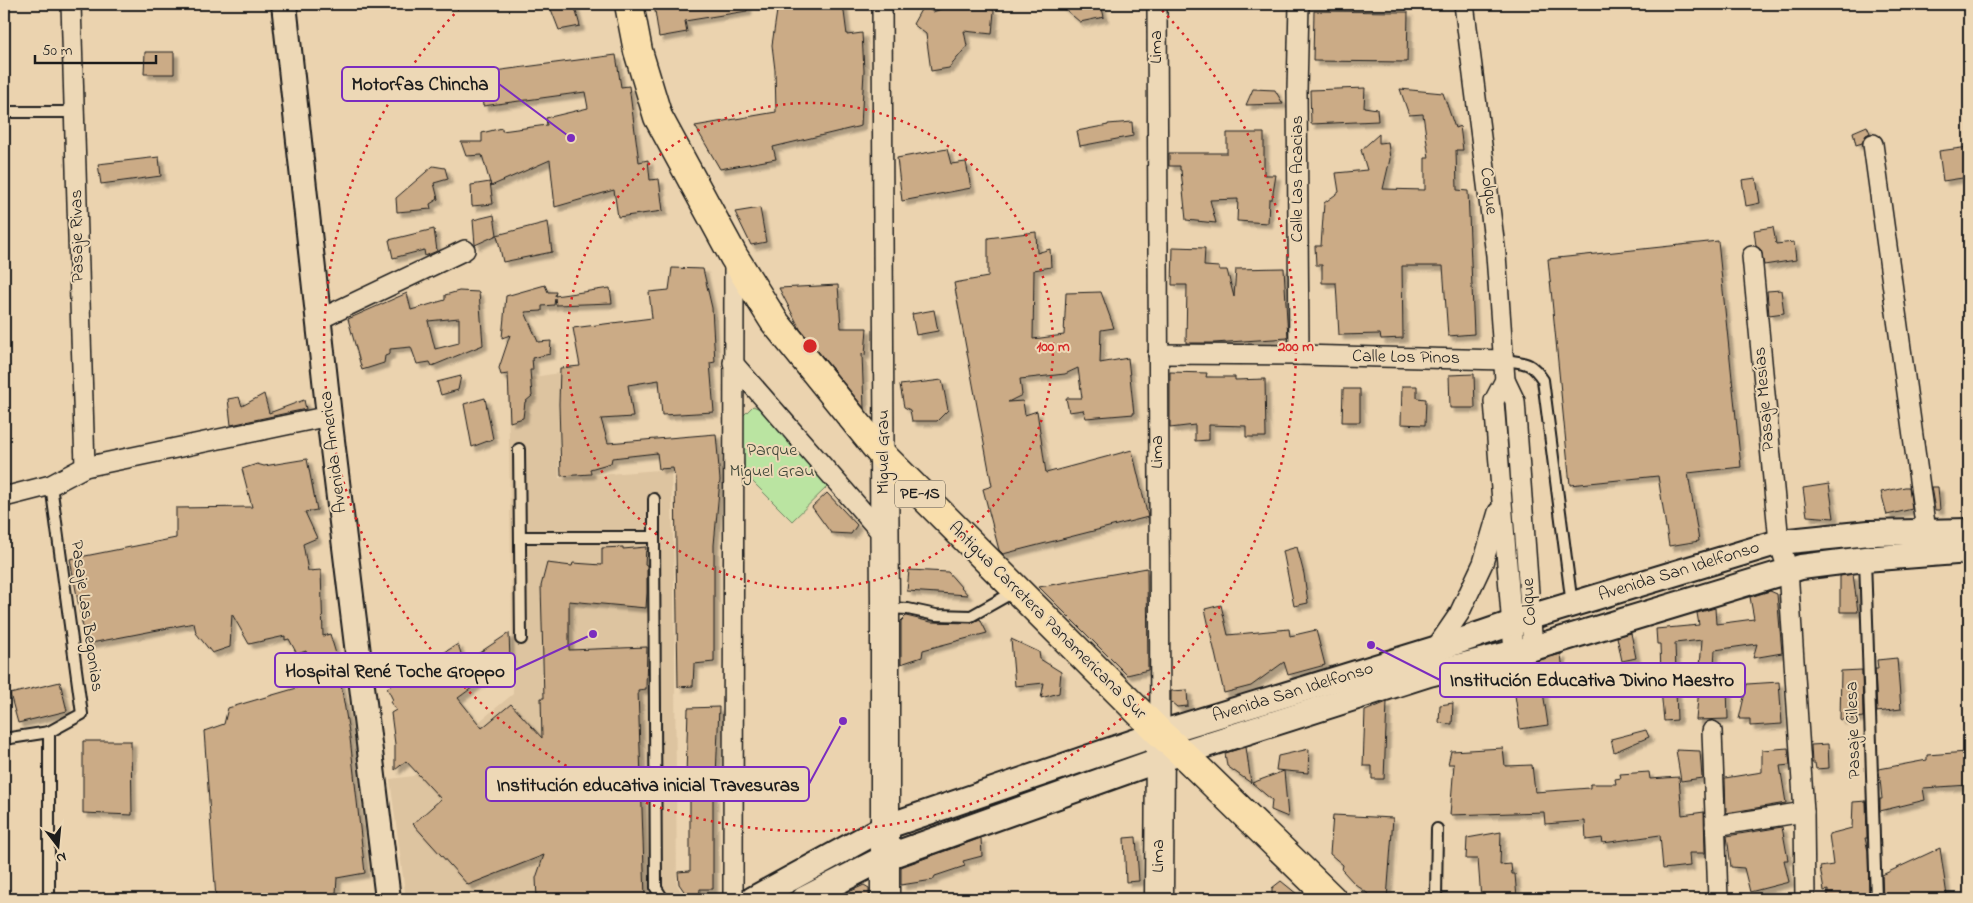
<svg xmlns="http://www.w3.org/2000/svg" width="1973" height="903" font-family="'Indie Flower',sans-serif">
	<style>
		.built { fill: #ddc4a0 }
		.green { fill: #bae4a1; stroke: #6b805e }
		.building { fill: #cbab86; stroke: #1c1c1c; fill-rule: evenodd; filter: url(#shadow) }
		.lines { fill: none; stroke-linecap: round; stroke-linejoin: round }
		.service-casing { stroke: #1c1c1c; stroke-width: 14 }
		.minor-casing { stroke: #1c1c1c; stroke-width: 22 }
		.tertiary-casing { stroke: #1c1c1c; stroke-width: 28 }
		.secondary-casing { stroke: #1c1c1c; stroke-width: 31 }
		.trunk-casing { stroke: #1c1c1c; stroke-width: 31 }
		.service { stroke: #edd8b6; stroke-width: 10 }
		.minor { stroke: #edd8b6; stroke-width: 19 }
		.tertiary { stroke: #edd8b6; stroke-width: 24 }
		.secondary { stroke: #edd8b6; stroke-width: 28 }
		.trunk { stroke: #f9deab; stroke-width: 28 }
		.ring { fill: none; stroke: #d62828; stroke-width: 2.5; stroke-dasharray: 2.5 5 }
		.labels { text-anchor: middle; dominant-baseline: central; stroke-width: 4; stroke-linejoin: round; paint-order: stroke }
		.shield { fill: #edd8b6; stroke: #5b544a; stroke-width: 1 }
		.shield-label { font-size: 16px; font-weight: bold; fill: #1c1c1c }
		.street-label { font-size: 18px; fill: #1c1c1c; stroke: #edd8b6 }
		.park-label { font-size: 18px; fill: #3c4437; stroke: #edd8b6 }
		.centre { fill: #d62828; stroke: #edd8b6; stroke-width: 2.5 }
		.ring-label { font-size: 15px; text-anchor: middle; font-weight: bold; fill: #d62828; stroke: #edd8b6; stroke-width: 4; stroke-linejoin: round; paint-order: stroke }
		.leader { fill: none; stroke: #7b2cbf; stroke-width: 2 }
		.callout-dot { fill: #7b2cbf; stroke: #edd8b6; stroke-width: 2 }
		.callout { fill: #edd8b6; stroke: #7b2cbf; stroke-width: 2 }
		.callout-label { font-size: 19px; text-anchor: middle; font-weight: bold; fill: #1c1c1c }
	</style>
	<defs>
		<filter id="shadow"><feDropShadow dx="4.5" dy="4.5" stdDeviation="1" flood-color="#0004"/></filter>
	</defs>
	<rect width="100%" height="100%" fill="#ebd3af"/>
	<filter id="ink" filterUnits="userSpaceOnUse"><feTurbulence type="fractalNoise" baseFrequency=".02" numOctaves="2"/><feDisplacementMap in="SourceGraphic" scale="10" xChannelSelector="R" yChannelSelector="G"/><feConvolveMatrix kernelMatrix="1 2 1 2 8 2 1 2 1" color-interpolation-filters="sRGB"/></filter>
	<g filter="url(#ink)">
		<polygon class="built" points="559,373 559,478 671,469 674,575 677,884 685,899 406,899 390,779 413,776 513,694 508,381"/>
		<polygon class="green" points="753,406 774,415 827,487 792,521 745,474 740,419"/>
		<g class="building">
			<polygon points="549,4 574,4 580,26 559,30"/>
			<polygon points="654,4 747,4 747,11 685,21 687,32 659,37"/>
			<polygon points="778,4 811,4 812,7 843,4 847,35 862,33 864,71 861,126 773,147 776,159 720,169 695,126 776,112 775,70 772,45"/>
			<polygon points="954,4 986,4 994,11 992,34 964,31 967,46 949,68 931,71 926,34 913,24 923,6 933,12"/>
			<polygon points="1059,4 1101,4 1104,17 1080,22"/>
			<polygon points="1314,11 1408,12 1407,62 1313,61"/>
			<polygon points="145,52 174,52 174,74 144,74"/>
			<polygon points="616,55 621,87 629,86 639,162 648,160 650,180 659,179 663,211 618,217 614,190 555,207 550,160 491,186 482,155 466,156 461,142 482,142 482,133 502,128 502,131 547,125 546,118 588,108 585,92 483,106 479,73"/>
			<polygon points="1365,88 1364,107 1377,109 1378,121 1311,124 1310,90"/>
			<polygon points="1253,89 1275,90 1283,104 1246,105"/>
			<polygon points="1400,89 1443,93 1455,128 1460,126 1463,150 1456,150 1457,190 1468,191 1474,334 1448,336 1443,266 1402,266 1403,338 1381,339 1380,334 1339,335 1336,283 1322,283 1322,265 1316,265 1315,246 1321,246 1324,203 1339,192 1336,173 1367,170 1361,150 1379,134 1379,143 1388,142 1390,159 1383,189 1425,190 1425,158 1429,158 1423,114 1409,115"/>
			<polygon points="1132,122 1133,136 1080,146 1077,131 1108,125 1108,124"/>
			<polygon points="1867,126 1870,133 1866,135 1862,143 1856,145 1853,132"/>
			<polygon points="1227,133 1264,133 1264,175 1276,175 1272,199 1269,199 1268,223 1237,221 1238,199 1210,200 1216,223 1186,220 1181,170 1180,170 1180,166 1169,166 1169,153 1227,153"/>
			<polygon points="1969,147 1969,177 1943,181 1939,151"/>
			<polygon points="947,149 951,164 966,162 971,188 902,201 897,158"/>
			<polygon points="159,157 161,176 101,184 98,164"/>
			<polygon points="433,166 445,168 448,179 434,183 438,199 430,204 431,209 397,212 396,198"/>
			<polygon points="1756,178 1760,203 1746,206 1742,180"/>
			<polygon points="490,182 493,204 472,206 471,185"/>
			<polygon points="760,208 766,242 751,245 735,212"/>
			<polygon points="494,215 497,235 475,245 473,220"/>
			<polygon points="548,222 552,252 503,262 497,235"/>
			<polygon points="1773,227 1776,244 1794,242 1796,260 1764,265 1761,250 1756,246 1754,230"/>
			<polygon points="434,229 437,251 425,256 424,250 393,258 389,240"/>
			<polygon points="1036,232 1037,253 1050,249 1051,267 1034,270 1033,339 1064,335 1066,293 1101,292 1114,328 1101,330 1100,363 1128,358 1134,414 1086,418 1083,410 1069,412 1066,398 1082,398 1078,368 1065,374 1020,379 1022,395 1008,402 1023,401 1025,415 1037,411 1046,473 1132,450 1148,517 1003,554 999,550 983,489 992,486 954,283 988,277 988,238"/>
			<polygon points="1718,241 1741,467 1688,473 1699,541 1669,546 1658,476 1570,485 1548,259"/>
			<polygon points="1173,247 1205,248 1204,266 1219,267 1219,270 1227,270 1234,297 1236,269 1284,268 1288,338 1214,343 1186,343 1187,285 1172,285"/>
			<polygon points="672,268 703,269 712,308 715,362 710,363 714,412 662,415 659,380 628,385 633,417 601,419 608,443 716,434 720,480 714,545 714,662 694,664 693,686 678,687 675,478 673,468 659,469 657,453 612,458 611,463 590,469 591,474 561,476 559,404 560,368 580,366 573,328 652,318 649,292 669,290"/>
			<polygon points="545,285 548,292 556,292 555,296 610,288 612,303 556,305 555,298 554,305 542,306 542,311 525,312 538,342 551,341 550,354 532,358 533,370 530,370 532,396 525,402 523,418 510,422 508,374 501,375 499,368 510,335 502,338 506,296"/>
			<polygon points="838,285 841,328 867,328 865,355 862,354 864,408 800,329 779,288"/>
			<polygon points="1781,290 1784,313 1769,315 1767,291"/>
			<path d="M459,291l20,1 4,53 -51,21 -2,-4 -13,2 -6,-17 -21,2v5l-5,2 -1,7 -22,7 -14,-51 59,-26 4,17 34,-10v-5zM459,318v25l-24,6 -7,-28z"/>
			<polygon points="934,310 938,331 916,335 912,314"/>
			<polygon points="1170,372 1207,373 1206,377 1235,377 1235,380 1265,379 1266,437 1246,437 1246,426 1209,425 1209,440 1195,441 1195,425 1170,428"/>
			<polygon points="1474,374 1475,408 1450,408 1449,375"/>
			<polygon points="461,376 458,390 441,395 437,382"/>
			<polygon points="942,380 948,410 937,421 912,421 910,410 904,407 900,385"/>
			<polygon points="1402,386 1417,386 1417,398 1426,399 1425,425 1401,424"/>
			<polygon points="1343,389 1360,389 1360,422 1342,422"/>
			<polygon points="264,394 269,413 304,400 306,409 231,425 228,399 239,397 242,406"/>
			<polygon points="485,398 493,439 472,447 464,404"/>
			<polygon points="307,459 317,510 305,512 317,538 303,544 308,571 321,570 323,636 330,634 340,667 338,667 350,738 365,873 337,878 336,893 295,899 216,899 204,731 224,724 228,708 314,683 306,651 297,654 289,639 285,640 285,636 249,644 232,614 230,647 212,653 196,633 194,623 86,644 70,559 176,538 176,508 252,507 242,469 257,464 264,466"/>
			<polygon points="1829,484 1834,518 1807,516 1803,488"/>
			<polygon points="1905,487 1909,487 1912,509 1887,515 1881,492"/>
			<polygon points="1931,487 1938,487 1940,510 1935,510"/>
			<polygon points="827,493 857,525 851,534 831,533 812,507"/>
			<polygon points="623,547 623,549 646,547 645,565 647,565 647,593 646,608 569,601 569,650 647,647 646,689 638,690 645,899 537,899 536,878 544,855 468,885 413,824 441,799 406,761 395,770 395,744 391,713 396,710 390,702 393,700 387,688 458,644 464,663 509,633 510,660 458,698 482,728 511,704 542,738 541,698 544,698 541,586 547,563 572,566 573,563 602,565 602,548"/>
			<polygon points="1297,547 1304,574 1308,603 1294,606 1283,551"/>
			<polygon points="1147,568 1148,670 1127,675 1039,587"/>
			<polygon points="909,570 948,572 968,595 907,591"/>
			<polygon points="1853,574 1858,612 1840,612 1840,576"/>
			<polygon points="1770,591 1777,594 1782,653 1753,658 1757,644 1715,650 1714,665 1700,667 1702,640 1675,643 1676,672 1661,674 1660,644 1657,644 1656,629 1699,625 1697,613 1715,608 1716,624 1754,619 1750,597"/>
			<polygon points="1221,605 1228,635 1289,629 1290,636 1316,630 1325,665 1288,675 1284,662 1251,686 1224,693 1205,609"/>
			<polygon points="906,616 931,622 971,623 980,619 987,633 923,650 922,657 901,664 901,621"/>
			<polygon points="1631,633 1636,658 1622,661 1617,637"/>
			<polygon points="1011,639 1039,652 1040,659 1061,672 1059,693 1041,698 1044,683 1015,686"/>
			<polygon points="1561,654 1565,689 1543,692 1548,725 1520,729 1511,668"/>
			<polygon points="1897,658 1901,709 1877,712 1875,669 1878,669 1877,660"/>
			<polygon points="1862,670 1863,717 1840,720 1841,671"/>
			<polygon points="60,682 67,711 18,723 10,694"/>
			<polygon points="1779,682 1782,724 1750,726 1750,719 1739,719 1747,684"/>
			<polygon points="1727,686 1728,719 1696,720 1699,688"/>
			<polygon points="1676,689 1677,720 1664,721 1661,690"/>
			<polygon points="1187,690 1188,706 1177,707 1171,702 1171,691"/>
			<polygon points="1387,702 1384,779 1372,779 1372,766 1363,766 1365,711"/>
			<polygon points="1453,703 1452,724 1439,723 1440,705"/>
			<polygon points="719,707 716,776 713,776 713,889 700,889 699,899 688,897 679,884 678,872 690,871 690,776 686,776 688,708"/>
			<polygon points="1646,730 1649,737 1614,752 1611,739"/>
			<polygon points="83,741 131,741 132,815 83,813"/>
			<polygon points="1828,744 1829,768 1816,769 1815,763 1812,763 1811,745"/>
			<polygon points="1246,747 1251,783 1227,766 1225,753"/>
			<polygon points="1503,748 1505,766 1532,765 1535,792 1590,788 1590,784 1616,784 1615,779 1621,778 1620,774 1649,772 1650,779 1679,777 1682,815 1704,812 1705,853 1689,853 1690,866 1663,869 1660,835 1603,843 1602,838 1586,840 1585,821 1545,824 1544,812 1450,815 1454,764 1448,764 1451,751"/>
			<polygon points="1788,748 1790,765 1780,766 1786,803 1726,813 1725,778 1762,772 1762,750"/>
			<polygon points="1309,749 1308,773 1276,770 1278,756"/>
			<polygon points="1676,750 1700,751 1702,778 1681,781"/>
			<polygon points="1967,752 1969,785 1923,788 1925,800 1880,811 1880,799 1882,799 1879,769 1927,760 1927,755"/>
			<polygon points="1284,771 1288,817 1271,810 1272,800 1252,783"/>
			<polygon points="1866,801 1867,838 1865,838 1868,851 1869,899 1828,899 1828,890 1824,891 1820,867 1833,865 1829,834 1852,828 1853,802"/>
			<polygon points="1333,815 1393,818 1387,899 1375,899 1355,884 1342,870 1343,865 1330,854"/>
			<polygon points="1782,827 1788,860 1784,860 1789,882 1750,892 1744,868 1731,867 1727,836"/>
			<polygon points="1501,832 1500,865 1511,864 1512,874 1515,874 1517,899 1481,899 1478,859 1466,859 1467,838"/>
			<polygon points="1136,837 1139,881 1126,882 1124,838"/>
			<polygon points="981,838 982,856 963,861 965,866 935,876 933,880 901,885 901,867"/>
			<polygon points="1940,848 1947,896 1941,899 1883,899 1882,875"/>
			<polygon points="1281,881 1303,899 1272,899 1272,888"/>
			<polygon points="864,885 869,888 869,899 834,899"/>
		</g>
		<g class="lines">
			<g class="service-casing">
				<g id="service">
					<polyline points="4,112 76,112"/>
					<path d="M1504,360c20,3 27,1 39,20l29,225"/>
					<polyline points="519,449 521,639"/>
					<polyline points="520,537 654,537 654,499"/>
					<polyline points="654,537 656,888 663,899"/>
					<polyline points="1865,559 1876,899"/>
					<polyline points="886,608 908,609 936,615 971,616 1017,590"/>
					<polyline points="49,732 49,899"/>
					<polyline points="4,739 49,732 82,714 51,485"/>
					<polyline points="1436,899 1437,829"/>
				</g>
			</g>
			<g class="minor-casing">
				<g id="minor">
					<polyline points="71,4 85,467"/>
					<polyline points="882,4 884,457"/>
					<polyline points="1157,4 1160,733"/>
					<polyline points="1299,4 1297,91 1299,355"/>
					<polyline points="1464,4 1496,255 1505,380 1515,401 1533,648"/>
					<polyline points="1873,144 1926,531"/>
					<polyline points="1752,256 1779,542 1788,570 1804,812 1805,899"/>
					<polyline points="734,257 733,895 736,899"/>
					<polyline points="320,319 465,250"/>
					<polyline points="1158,354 1299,355 1504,360"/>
					<polyline points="733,363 884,536"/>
					<polyline points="1505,380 1494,401 1514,652"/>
					<polyline points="4,497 51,485 85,467 329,416"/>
					<polyline points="1435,649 1459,614 1483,563 1498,512"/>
					<polyline points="1712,731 1718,899"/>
					<polyline points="1715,826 1804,812"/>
				</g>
			</g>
			<g class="tertiary-casing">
				<g id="tertiary">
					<polyline points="284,4 329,416 388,899"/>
					<polyline points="753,899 885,827 1160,733 1451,644 1530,617 1779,542 1869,533 1969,531"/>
					<polyline points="804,899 884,858 1159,760 1429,674 1533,648 1801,567 1865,559 1969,551"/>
				</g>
			</g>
			<g class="secondary-casing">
				<g id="secondary">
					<polyline points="884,457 885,608 885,899"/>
					<polyline points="1159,899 1160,733"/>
				</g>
			</g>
			<g class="trunk-casing">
				<polyline id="trunk" points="629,4 638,51 658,117 734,257 774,321 884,457 1160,733 1182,753 1332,899"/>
			</g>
			<use href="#service" class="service"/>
			<use href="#minor" class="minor"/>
			<use href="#tertiary" class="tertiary"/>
			<use href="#secondary" class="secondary"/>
			<use href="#trunk" class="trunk"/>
		</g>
	</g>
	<g class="ring">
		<circle cx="810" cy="346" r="243"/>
		<path d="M1157 5A486 486 0 1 1 463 5"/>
	</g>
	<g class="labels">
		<rect class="shield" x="895" y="480.5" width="50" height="27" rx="4"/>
		<g class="shield-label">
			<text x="920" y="494">PE-1S</text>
		</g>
		<g class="street-label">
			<text transform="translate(1157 47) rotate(-90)">Lima</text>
			<text transform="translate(1298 179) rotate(-90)">Calle Las Acacias</text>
			<text transform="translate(1488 191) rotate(83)">Colque</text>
			<text transform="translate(78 236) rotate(-91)">Pasaje Rivas</text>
			<text transform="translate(1406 358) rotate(1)">Calle Los Pinos</text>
			<text transform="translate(1765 399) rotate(-95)">Pasaje Mesías</text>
			<text transform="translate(334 452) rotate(-97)">Avenida America</text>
			<text transform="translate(884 452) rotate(-90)">Miguel Grau</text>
			<text transform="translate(1158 452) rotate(-90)">Lima</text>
			<text transform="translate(1679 572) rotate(-17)">Avenida San Idelfonso</text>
			<text transform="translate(1530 602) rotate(-93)">Colque</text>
			<text transform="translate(86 616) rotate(82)">Pasaje Las Begonias</text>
			<text transform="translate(1047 621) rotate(45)">Antigua Carretera Panamericana Sur</text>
			<text transform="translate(1293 693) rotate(-17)">Avenida San Idelfonso</text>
			<text transform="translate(1854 730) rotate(-92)">Pasaje Cilesa</text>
			<text transform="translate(1159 856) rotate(-90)">Lima</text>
		</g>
		<g class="park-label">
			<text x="772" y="451">Parque<tspan x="772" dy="21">Miguel Grau</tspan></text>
		</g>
	</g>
	<circle cx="810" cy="346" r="8" class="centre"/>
	<g class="ring-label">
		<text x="1053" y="351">100 m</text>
		<text x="1296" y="351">200 m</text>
	</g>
	<path class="leader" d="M571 138L499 84M593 634L515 670M1371 645L1440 680M843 721L809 784"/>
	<g class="callout-dot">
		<circle cx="571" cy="138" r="5"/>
		<circle cx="593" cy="634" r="5"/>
		<circle cx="1371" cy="645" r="5"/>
		<circle cx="843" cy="721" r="5"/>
	</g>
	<g class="callout">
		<rect x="342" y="67" width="157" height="34" rx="5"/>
		<rect x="275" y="653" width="240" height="34" rx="5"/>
		<rect x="1440" y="663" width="305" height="34" rx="5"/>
		<rect x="486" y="767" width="323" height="34" rx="5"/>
	</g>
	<g class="callout-label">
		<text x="420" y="90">Motorfas Chincha</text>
		<text x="395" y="677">Hospital René Toche Groppo</text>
		<text x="1592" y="686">Institución Educativa Divino Maestro</text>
		<text x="648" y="791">Institución educativa inicial Travesuras</text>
	</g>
	<rect width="1973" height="903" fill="none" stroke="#edd8b6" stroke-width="20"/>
	<rect x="10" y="10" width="1953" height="883" fill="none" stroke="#1c1c1c" stroke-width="2" filter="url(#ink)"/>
	<g transform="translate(58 846) rotate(164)" stroke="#edd8b6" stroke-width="4" paint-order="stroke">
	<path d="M0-4L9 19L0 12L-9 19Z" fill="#1c1c1c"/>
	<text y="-8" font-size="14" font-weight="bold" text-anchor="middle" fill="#1c1c1c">N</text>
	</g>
	<path d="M35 55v8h121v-8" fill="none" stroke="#1c1c1c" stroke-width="2.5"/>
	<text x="42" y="55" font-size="15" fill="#1c1c1c" stroke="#edd8b6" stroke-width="4" paint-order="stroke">50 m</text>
</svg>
